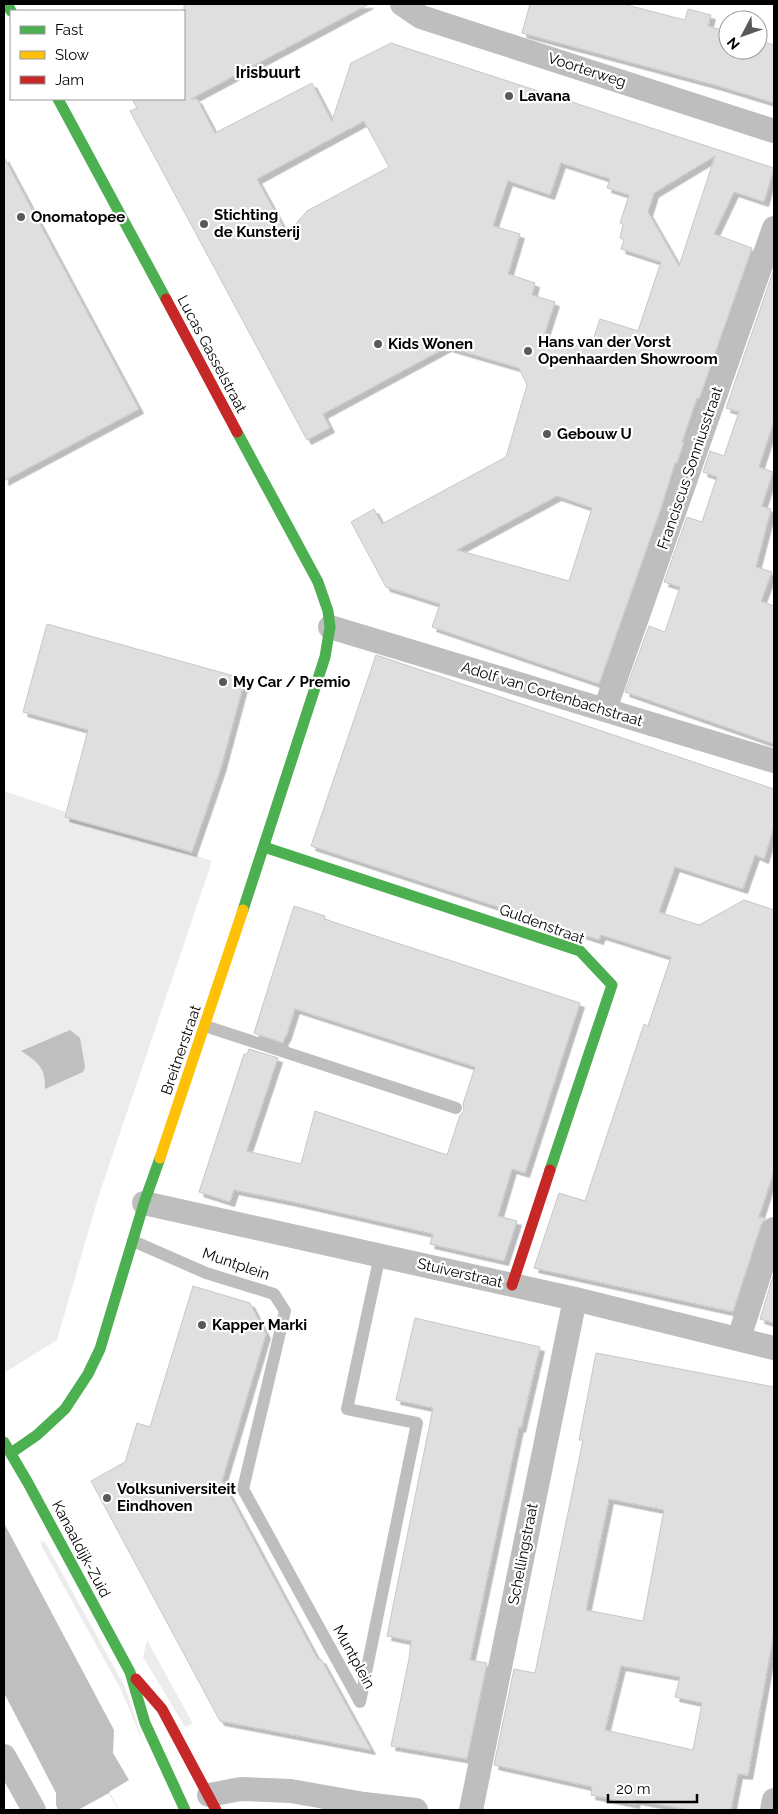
<svg xmlns="http://www.w3.org/2000/svg" width="778" height="1814" font-family="Raleway,sans-serif">
	<style>
		.green { fill: #ececec }
		.water { fill: #bfbfbf }
		.pier { fill: #fff }
		.building { fill: #dfdfdf; stroke: #c7c7c7; fill-rule: evenodd; filter: url(#shadow) }
		.lines { fill: none; stroke-linecap: round; stroke-linejoin: round }
		.lane { stroke: #bebebe; stroke-width: 12 }
		.street { stroke: #bebebe; stroke-width: 24 }
		.fast { stroke: #4caf50; stroke-width: 11 }
		.slow { stroke: #ffc107; stroke-width: 11 }
		.jam { stroke: #c62828; stroke-width: 11 }
		.poi-dot { fill: #595959; stroke: #fff; stroke-width: 2 }
		.labels { text-anchor: middle; dominant-baseline: central; stroke-width: 4.5; stroke-linejoin: round; paint-order: stroke }
		.street-label { font-size: 15px; fill: #000; stroke: #fff }
		.poi-label { font-size: 15px; font-weight: bold; fill: #000; stroke: #fff; text-anchor: start }
		.neighbourhood-label { font-size: 16px; font-weight: bold; fill: #000; stroke: #fff }
	</style>
	<defs>
		<filter id="shadow"><feDropShadow dx="4.5" dy="4.5" stdDeviation="0" flood-color="#0004"/></filter>
	</defs>
	<rect width="100%" height="100%" fill="#fff"/>
	<g class="green">
		<polygon points="4,791 212,861 97,1201 57,1340 4,1373"/>
		<polygon points="41,1541 45,1542 125,1687 144,1744 121,1690 41,1545"/>
		<polygon points="147,1640 193,1724 185,1727 143,1657"/>
	</g>
	<g class="water">
		<path d="M70,1030l10,8 5,29 -2,5 -38,17c1,-21 -7,-27 -24,-38z"/>
		<polygon points="4,1523 114,1730 113,1753 129,1780 109,1792 119,1810 58,1810 56,1805 56,1793 4,1693"/>
	</g>
	<polygon class="pier" points="109,1793 119,1810 78,1810"/>
	<g class="building">
		<path d="M184,4h185l-178,95h6l18,34 97,-50 20,38 19,-58 40,-20 383,125 -10,34 -30,-10 -20,42 38,14 -53,151 -2,-1 -15,44h2l-7,21h-2l-14,45 -62,176 -167,-57 8,-23 -54,-17 -35,-65 23,-13 8,15 124,-67 21,-72 -8,-17 -72,-21 -124,67 7,14 -23,12 -177,-329 7,-3 -5,-9h52zM364,121l25,46 -82,44 -20,23 -30,-55zM715,156l-36,110 -31,-54 6,-19zM561,163l49,16 -3,9 22,7 -9,28 3,1 -3,14 4,2 -3,9 40,13 -23,69 -38,-12 -10,30 -46,-13 11,-34 -23,-7 3,-12 -27,-9 12,-40 -27,-8 15,-45 42,14zM557,496l35,12 -23,73 -112,-31z"/>
		<polygon points="530,4 623,4 685,20 688,9 711,15 708,26 728,32 728,50 758,50 758,40 774,45 774,103 718,86 522,33"/>
		<polygon points="4,157 139,409 4,481"/>
		<polygon points="774,269 774,421 759,467 773,472 762,506 771,509 756,567 772,572 761,601 774,606 774,744 625,692 649,626 665,632 680,587 664,582 687,517 702,522 717,477 703,472 710,451 724,456 739,412 726,408"/>
		<polygon points="47,624 245,679 221,768 192,852 65,817 88,730 23,712"/>
		<polygon points="376,655 774,789 774,827 764,859 755,855 743,889 675,867 659,912 699,925 744,900 774,910 774,1171 759,1217 766,1218 761,1225 733,1312 534,1268 559,1193 585,1201 644,1024 648,1026 671,957 601,935 599,940 311,846"/>
		<polygon points="294,906 325,916 324,919 580,1003 525,1173 512,1169 498,1216 517,1221 504,1261 430,1244 433,1234 293,1202 234,1190 230,1202 199,1192 244,1054 247,1054 249,1049 278,1058 247,1151 301,1164 315,1111 447,1155 460,1115 464,1111 463,1104 475,1067 295,1009 286,1037 285,1037 283,1043 254,1033"/>
		<polygon points="774,1273 774,1323 760,1319"/>
		<polygon points="193,1286 250,1303 266,1334 222,1481 318,1660 321,1659 371,1750 220,1721 91,1481 125,1462 137,1423 150,1427"/>
		<polygon points="415,1318 540,1347 521,1428 519,1427 470,1660 487,1663 467,1759 391,1746 409,1659 411,1641 387,1636 433,1408 396,1400"/>
		<path d="M596,1353l178,34v246l-26,142 -10,-1 -7,36h-42l-53,-10 -1,4 -44,-9 1,-8 -98,-22 20,-96 21,4 48,-233h-4zM609,1499l55,11 -21,111 -57,-11zM621,1666l59,11 -5,20 27,6 -9,47 -88,-20z"/>
	</g>
	<g class="lines">
		<g class="lane">
			<polyline points="205,1026 456,1108"/>
			<polyline points="133,1241 206,1273 274,1294 285,1311 243,1489 360,1702 417,1423 347,1409 380,1255"/>
		</g>
		<g class="street">
			<polyline points="402,4 421,17 774,131"/>
			<polyline points="330,627 774,761"/>
			<polyline points="605,709 774,228"/>
			<polyline points="144,1203 575,1299 774,1348"/>
			<polyline points="739,1338 774,1229"/>
			<polyline points="4,1756 34,1810"/>
			<polyline points="209,1795 241,1789 291,1791 364,1804 416,1810"/>
			<polyline points="471,1810 575,1299"/>
			<polyline points="772,1810 774,1800"/>
		</g>
		<g class="fast">
			<polyline points="7,4 11,11"/>
			<polyline points="58,99 166,299"/>
			<polyline points="237,432 318,582 328,611 330,627 325,657 243,910"/>
			<polyline points="264,847 580,951 612,985 550,1170"/>
			<polyline points="4,1442 28,1483 130,1672 145,1723 185,1810"/>
			<polyline points="11,1453 37,1435 65,1409 88,1374 100,1349 144,1203 160,1158"/>
		</g>
		<polyline class="slow" points="160,1158 243,910"/>
		<g class="jam">
			<polyline points="166,299 237,432"/>
			<polyline points="512,1285 550,1170"/>
			<polyline points="136,1679 162,1709 216,1810"/>
		</g>
	</g>
	<g class="poi-dot">
		<circle cx="509" cy="96" r="5"/>
		<circle cx="21" cy="217" r="5"/>
		<circle cx="204" cy="224" r="5"/>
		<circle cx="378" cy="344" r="5"/>
		<circle cx="528" cy="351" r="5"/>
		<circle cx="547" cy="434" r="5"/>
		<circle cx="223" cy="682" r="5"/>
		<circle cx="202" cy="1325" r="5"/>
		<circle cx="107" cy="1498" r="5"/>
	</g>
	<g class="labels">
		<g class="street-label">
			<text transform="translate(587 70) rotate(18)">Voorterweg</text>
			<text transform="translate(212 354) rotate(62)">Lucas Gasselstraat</text>
			<text transform="translate(690 468) rotate(-71)">Franciscus Sonniusstraat</text>
			<text transform="translate(552 694) rotate(17)">Adolf van Cortenbachstraat</text>
			<text transform="translate(542 924) rotate(20)">Guldenstraat</text>
			<text transform="translate(181 1050) rotate(-71)">Breitnerstraat</text>
			<text transform="translate(236 1264) rotate(19)">Muntplein</text>
			<text transform="translate(460 1273) rotate(13)">Stuiverstraat</text>
			<text transform="translate(81 1549) rotate(62)">Kanaaldijk-Zuid</text>
			<text transform="translate(523 1554) rotate(-79)">Schellingstraat</text>
			<text transform="translate(354 1657) rotate(61)">Muntplein</text>
		</g>
		<g class="poi-label">
			<text x="519" y="96">Lavana</text>
			<text x="214" y="215">Stichting<tspan x="214" dy="17">de Kunsterij</tspan></text>
			<text x="31" y="217">Onomatopee</text>
			<text x="538" y="342">Hans van der Vorst<tspan x="538" dy="17">Openhaarden Showroom</tspan></text>
			<text x="388" y="344">Kids Wonen</text>
			<text x="557" y="434">Gebouw U</text>
			<text x="233" y="682">My Car / Premio</text>
			<text x="212" y="1325">Kapper Marki</text>
			<text x="117" y="1489">Volksuniversiteit<tspan x="117" dy="17">Eindhoven</tspan></text>
		</g>
		<g class="neighbourhood-label">
			<text x="268" y="72">Irisbuurt</text>
		</g>
	</g>
	<rect width="778" height="1814" fill="none" stroke="#000000" stroke-width="10"/>
	<rect x="10" y="10" width="175" height="90" fill="#ffffff" stroke="#999999"/>
	<rect x="20" y="26" width="25" height="8" fill="#4caf50" stroke="#999999"/>
	<text x="55" y="35" font-size="15" fill="#000000">Fast</text>
	<rect x="20" y="51" width="25" height="8" fill="#ffc107" stroke="#999999"/>
	<text x="55" y="60" font-size="15" fill="#000000">Slow</text>
	<rect x="20" y="76" width="25" height="8" fill="#c62828" stroke="#999999"/>
	<text x="55" y="85" font-size="15" fill="#000000">Jam</text>
	<g transform="translate(743 35) rotate(229)"><circle r="24" fill="#ffffff" stroke="#999999"/>
	<path d="M0-4L9 19L0 12L-9 19Z" fill="#595959"/>
	<text y="-8" font-size="14" font-weight="bold" text-anchor="middle" fill="#000000">N</text>
	</g>
	<path d="M608 1794v8h89v-8" fill="none" stroke="#000000" stroke-width="2.5"/>
	<text x="616" y="1794" font-size="15" fill="#000000" stroke="#ffffff" stroke-width="4" paint-order="stroke">20 m</text>
</svg>
